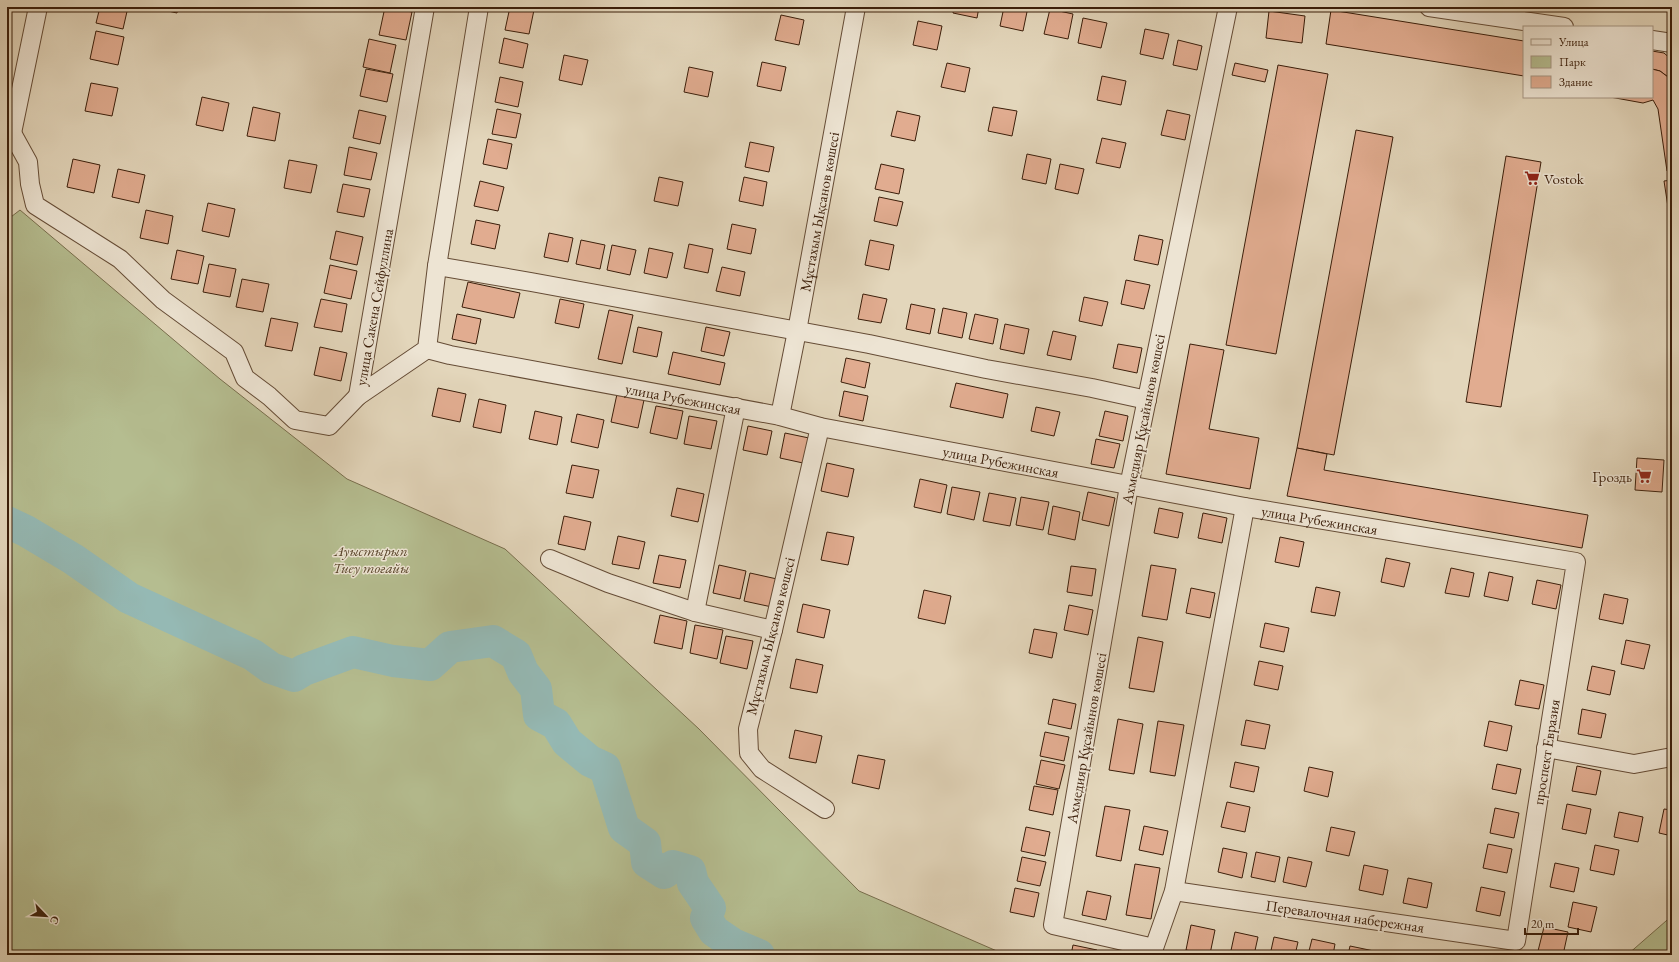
<svg xmlns="http://www.w3.org/2000/svg" width="1679" height="962" font-family="'EB Garamond',serif">
	<style>
		.green { fill: #b5bd90; stroke: #786e4d }
		.lines { fill: none; stroke-linecap: round; stroke-linejoin: round }
		.river { stroke: #95b9b4; stroke-width: 32 }
		.building { fill: #e1ac90; stroke: #3b1e0a }
		.minor-casing { stroke: #654c36; stroke-width: 20 }
		.minor { stroke: #ede4d3; stroke-width: 18 }
		.labels { text-anchor: middle; dominant-baseline: central; stroke-width: 3; stroke-linejoin: round; paint-order: stroke }
		.poi-label { font-size: 15px; fill: #3b1e0a; stroke: #ede4d3; text-anchor: start }
		.street-label { font-size: 15px; fill: #3b1e0a; stroke: #ede4d3 }
		.park-label { font-size: 15px; font-style: italic; fill: #5a462c; stroke: #ede4d3 }
	</style>
	<rect width="100%" height="100%" fill="#e3d6bb"/>
	<filter id="stains"><feTurbulence type="fractalNoise" baseFrequency=".005" numOctaves="4"/><feColorMatrix values="0 0 0 0 .2 0 0 0 0 .09 0 0 0 0 .02 0 0 0 .5 -.17"/></filter>
	<radialGradient id="worn" r=".72"><stop offset=".6" stop-color="#630" stop-opacity="0"/><stop offset="1" stop-color="#630" stop-opacity=".3"/></radialGradient>
	<g class="green">
		<polygon points="20,210 220,379 347,479 505,549 699,729 859,891 1006,955 7,955 7,220"/>
		<polygon points="1672,916 1672,955 1627,955 1666,921"/>
	</g>
	<g class="lines">
		<polyline class="river" points="7,522 26,531 73,559 129,598 253,655 271,668 294,676 304,670 353,652 393,661 430,665 450,647 493,641 516,655 523,672 536,689 539,715 556,724 567,742 590,761 605,768 624,828 645,843 647,862 664,873 673,866 690,871 693,883 710,908 706,918 714,931 733,944 759,955"/>
	</g>
	<g class="building">
		<polygon points="100,7 128,7 123,29 96,23"/>
		<polygon points="150,7 178,7 177,13"/>
		<polygon points="385,7 412,12 406,40 379,35"/>
		<polygon points="510,7 520,7 534,10 529,34 505,30"/>
		<polygon points="954,7 979,7 977,18 953,13"/>
		<polygon points="1004,7 1028,7 1023,31 1000,26"/>
		<polygon points="1050,9 1073,14 1068,39 1044,34"/>
		<polygon points="1331,10 1524,41 1524,76 1326,44"/>
		<polygon points="1269,11 1305,16 1302,43 1266,38"/>
		<polygon points="781,15 804,20 799,45 775,40"/>
		<polygon points="1083,18 1107,23 1101,48 1078,43"/>
		<polygon points="918,21 942,26 937,50 913,45"/>
		<polygon points="1145,29 1169,34 1163,59 1140,54"/>
		<polygon points="96,31 124,37 118,65 90,59"/>
		<polygon points="504,38 528,44 523,68 499,63"/>
		<polygon points="369,39 396,45 390,73 363,67"/>
		<polygon points="1178,40 1202,46 1197,70 1173,65"/>
		<polygon points="1652,51 1664,53 1672,60 1672,92 1669,89 1672,80 1660,71 1652,69"/>
		<polygon points="564,55 588,60 582,85 559,80"/>
		<polygon points="762,62 786,67 781,91 757,86"/>
		<polygon points="947,63 970,68 965,92 941,87"/>
		<polygon points="1235,63 1268,70 1265,82 1232,75"/>
		<polygon points="1278,65 1328,74 1276,354 1226,345"/>
		<polygon points="689,67 713,72 708,97 684,92"/>
		<polygon points="366,69 393,74 387,102 360,96"/>
		<polygon points="1652,69 1660,71 1672,80 1669,89 1672,92 1672,170 1667,171 1658,109 1653,100 1643,103 1610,97 1652,97"/>
		<polygon points="1102,76 1126,81 1121,105 1097,100"/>
		<polygon points="500,77 523,82 518,107 495,102"/>
		<polygon points="91,83 118,88 112,116 85,111"/>
		<polygon points="202,97 229,103 223,131 196,125"/>
		<polygon points="253,107 280,113 275,141 247,136"/>
		<polygon points="993,107 1017,111 1012,136 988,131"/>
		<polygon points="497,109 521,114 516,138 492,134"/>
		<polygon points="359,110 386,116 380,144 353,138"/>
		<polygon points="1167,110 1190,115 1185,140 1161,135"/>
		<polygon points="897,111 920,116 915,141 891,136"/>
		<polygon points="1356,130 1393,137 1334,455 1297,448"/>
		<polygon points="1102,138 1126,143 1120,168 1096,163"/>
		<polygon points="488,139 512,144 507,169 483,164"/>
		<polygon points="750,142 774,147 769,172 745,167"/>
		<polygon points="349,147 377,153 371,180 344,175"/>
		<polygon points="1027,154 1051,159 1046,184 1022,179"/>
		<polygon points="1506,156 1541,162 1501,407 1466,402"/>
		<polygon points="73,159 100,165 94,193 67,187"/>
		<polygon points="289,160 317,165 311,193 284,188"/>
		<polygon points="881,164 904,169 899,194 875,189"/>
		<polygon points="1060,164 1084,169 1078,194 1055,189"/>
		<polygon points="118,169 145,175 139,203 112,197"/>
		<polygon points="659,177 683,182 678,206 654,201"/>
		<polygon points="744,177 767,182 763,206 739,201"/>
		<polygon points="1672,180 1672,233 1664,181"/>
		<polygon points="480,181 504,187 498,211 474,206"/>
		<polygon points="343,184 370,189 364,217 337,212"/>
		<polygon points="879,197 903,202 897,226 874,221"/>
		<polygon points="208,203 235,209 229,237 202,231"/>
		<polygon points="146,210 173,216 168,244 140,238"/>
		<polygon points="476,220 500,225 495,249 471,244"/>
		<polygon points="732,224 756,229 751,254 727,249"/>
		<polygon points="336,231 363,237 357,265 330,259"/>
		<polygon points="549,233 573,238 568,262 544,257"/>
		<polygon points="1139,235 1163,240 1158,265 1134,260"/>
		<polygon points="581,240 605,245 600,269 576,264"/>
		<polygon points="870,240 894,245 889,270 865,265"/>
		<polygon points="689,244 713,249 708,273 684,268"/>
		<polygon points="612,245 636,250 630,275 607,270"/>
		<polygon points="649,248 673,253 667,278 644,273"/>
		<polygon points="177,250 204,256 198,284 171,279"/>
		<polygon points="209,264 236,269 230,297 203,292"/>
		<polygon points="330,265 357,271 351,299 324,293"/>
		<polygon points="722,267 745,272 740,296 716,291"/>
		<polygon points="242,279 269,284 263,312 236,307"/>
		<polygon points="1126,280 1150,285 1144,309 1121,304"/>
		<polygon points="468,282 520,293 514,318 462,307"/>
		<polygon points="863,294 887,299 881,323 858,319"/>
		<polygon points="1084,297 1108,302 1102,326 1079,321"/>
		<polygon points="321,299 347,304 342,332 314,327"/>
		<polygon points="560,299 584,304 579,328 555,323"/>
		<polygon points="911,304 935,309 930,334 906,329"/>
		<polygon points="943,308 967,313 962,338 938,333"/>
		<polygon points="609,310 633,315 622,364 598,359"/>
		<polygon points="457,314 481,319 476,344 452,339"/>
		<polygon points="975,314 998,319 993,344 969,339"/>
		<polygon points="271,318 298,323 292,351 265,346"/>
		<polygon points="1005,324 1029,329 1024,354 1000,349"/>
		<polygon points="638,327 662,332 657,357 633,352"/>
		<polygon points="706,327 730,332 724,356 701,351"/>
		<polygon points="1053,331 1076,336 1071,360 1047,355"/>
		<polygon points="1118,344 1142,348 1137,373 1113,368"/>
		<polygon points="1190,344 1224,350 1209,429 1259,438 1250,489 1166,474"/>
		<polygon points="320,347 347,353 341,381 314,375"/>
		<polygon points="673,352 725,363 720,385 668,374"/>
		<polygon points="846,358 870,363 865,388 841,382"/>
		<polygon points="956,383 1008,394 1003,418 950,407"/>
		<polygon points="438,388 466,394 460,422 432,416"/>
		<polygon points="844,391 868,396 863,421 839,416"/>
		<polygon points="617,394 644,400 638,428 611,422"/>
		<polygon points="479,399 506,405 501,433 473,427"/>
		<polygon points="656,406 683,411 677,439 650,433"/>
		<polygon points="1036,407 1060,412 1054,436 1031,431"/>
		<polygon points="535,411 562,417 557,445 529,439"/>
		<polygon points="1105,411 1128,416 1123,441 1099,436"/>
		<polygon points="577,414 604,420 598,448 571,442"/>
		<polygon points="689,416 717,421 711,449 684,444"/>
		<polygon points="748,426 772,431 767,455 743,450"/>
		<polygon points="785,433 809,438 803,463 780,458"/>
		<polygon points="1096,439 1120,444 1114,468 1091,464"/>
		<polygon points="1297,448 1327,454 1324,470 1588,515 1582,548 1287,496"/>
		<polygon points="1637,458 1664,460 1662,492 1635,490"/>
		<polygon points="827,463 854,469 848,497 821,491"/>
		<polygon points="572,465 599,470 593,498 566,493"/>
		<polygon points="920,479 947,485 941,513 914,507"/>
		<polygon points="952,487 980,492 974,520 947,514"/>
		<polygon points="677,488 704,494 698,522 671,516"/>
		<polygon points="1088,492 1115,498 1109,526 1082,520"/>
		<polygon points="989,493 1016,498 1010,526 983,521"/>
		<polygon points="1021,497 1049,502 1043,530 1016,525"/>
		<polygon points="1053,506 1080,512 1075,540 1048,534"/>
		<polygon points="1159,508 1183,513 1178,538 1154,533"/>
		<polygon points="1203,513 1227,518 1222,543 1198,538"/>
		<polygon points="564,516 591,522 585,550 558,544"/>
		<polygon points="827,532 854,537 848,565 821,560"/>
		<polygon points="618,536 645,542 639,569 612,564"/>
		<polygon points="1280,537 1304,542 1299,567 1275,562"/>
		<polygon points="659,555 686,560 680,588 653,583"/>
		<polygon points="1386,558 1410,563 1404,587 1381,582"/>
		<polygon points="719,565 746,571 740,599 713,593"/>
		<polygon points="1151,565 1176,569 1167,620 1142,616"/>
		<polygon points="1071,566 1096,569 1092,596 1067,592"/>
		<polygon points="1451,568 1474,573 1469,597 1445,593"/>
		<polygon points="1489,572 1513,577 1508,601 1484,596"/>
		<polygon points="750,573 777,579 772,607 744,601"/>
		<polygon points="1537,580 1561,585 1556,609 1532,604"/>
		<polygon points="1316,587 1340,592 1335,616 1311,612"/>
		<polygon points="1191,588 1215,593 1210,618 1186,613"/>
		<polygon points="924,590 951,596 945,624 918,618"/>
		<polygon points="1604,594 1628,599 1623,624 1599,619"/>
		<polygon points="803,604 830,610 824,638 797,632"/>
		<polygon points="1069,605 1093,610 1088,635 1064,630"/>
		<polygon points="660,615 687,621 682,649 654,643"/>
		<polygon points="1265,623 1289,628 1284,652 1260,647"/>
		<polygon points="695,625 723,630 717,659 690,653"/>
		<polygon points="1034,629 1057,633 1052,658 1029,653"/>
		<polygon points="726,636 753,641 747,669 720,663"/>
		<polygon points="1138,637 1163,642 1154,692 1129,688"/>
		<polygon points="1626,640 1650,645 1644,669 1621,664"/>
		<polygon points="796,659 823,665 817,693 790,688"/>
		<polygon points="1259,661 1283,666 1278,690 1254,685"/>
		<polygon points="1592,666 1615,671 1610,695 1587,690"/>
		<polygon points="1520,680 1544,685 1539,709 1515,705"/>
		<polygon points="1053,699 1076,704 1071,729 1048,724"/>
		<polygon points="1582,709 1606,714 1601,738 1578,734"/>
		<polygon points="1118,719 1143,724 1134,774 1109,770"/>
		<polygon points="1246,720 1270,725 1265,749 1241,745"/>
		<polygon points="1158,721 1184,725 1175,776 1150,772"/>
		<polygon points="1489,721 1512,726 1507,751 1484,746"/>
		<polygon points="795,730 822,736 816,763 789,758"/>
		<polygon points="1045,732 1069,737 1064,761 1040,756"/>
		<polygon points="858,755 885,760 879,789 852,783"/>
		<polygon points="1041,760 1065,765 1059,789 1036,784"/>
		<polygon points="1235,762 1259,767 1254,792 1230,787"/>
		<polygon points="1497,764 1521,769 1516,794 1492,789"/>
		<polygon points="1577,766 1601,771 1596,795 1572,791"/>
		<polygon points="1309,767 1333,772 1328,797 1304,791"/>
		<polygon points="1034,786 1058,790 1053,815 1029,810"/>
		<polygon points="1227,802 1250,807 1245,832 1221,827"/>
		<polygon points="1567,804 1591,809 1586,834 1562,829"/>
		<polygon points="1105,806 1130,810 1121,861 1096,856"/>
		<polygon points="1495,808 1519,813 1514,838 1490,833"/>
		<polygon points="1664,809 1672,810 1672,836 1659,833"/>
		<polygon points="1619,812 1643,817 1638,842 1614,837"/>
		<polygon points="1144,826 1168,831 1163,855 1139,850"/>
		<polygon points="1026,827 1050,832 1045,856 1021,851"/>
		<polygon points="1331,827 1355,832 1349,856 1326,851"/>
		<polygon points="1488,844 1512,849 1507,873 1483,868"/>
		<polygon points="1595,845 1619,850 1614,875 1590,870"/>
		<polygon points="1223,848 1247,853 1242,878 1218,872"/>
		<polygon points="1256,852 1280,857 1275,882 1251,877"/>
		<polygon points="1022,857 1046,862 1040,886 1017,881"/>
		<polygon points="1288,857 1312,862 1306,887 1283,882"/>
		<polygon points="1555,863 1579,868 1574,892 1550,887"/>
		<polygon points="1135,864 1160,868 1151,919 1126,915"/>
		<polygon points="1364,865 1388,870 1383,895 1359,890"/>
		<polygon points="1408,878 1432,883 1427,908 1403,903"/>
		<polygon points="1481,887 1505,892 1500,916 1476,911"/>
		<polygon points="1015,888 1039,893 1034,917 1010,912"/>
		<polygon points="1087,891 1111,896 1106,920 1082,915"/>
		<polygon points="1573,902 1597,907 1591,932 1568,927"/>
		<polygon points="1191,925 1215,930 1210,954 1186,950"/>
		<polygon points="1544,927 1568,932 1563,955 1538,951"/>
		<polygon points="1235,932 1258,937 1254,955 1230,955"/>
		<polygon points="1274,937 1298,942 1295,955 1270,955"/>
		<polygon points="1312,939 1335,944 1333,955 1308,955"/>
		<polygon points="1073,945 1097,950 1096,955 1071,955"/>
		<polygon points="1350,946 1374,951 1373,955 1348,955"/>
	</g>
	<g class="lines">
		<g class="minor-casing">
			<g id="minor">
				<polyline points="425,7 358,396 427,349 437,266 479,7"/>
				<polyline points="1228,7 1129,486 1053,925 1154,948 1174,891 1245,507"/>
				<polyline points="1429,7 1564,27"/>
				<polyline points="1652,40 1672,43"/>
				<polyline points="7,130 12,133 28,162 30,184 35,205 120,259 163,300 234,352 245,378 269,396 295,420 329,426 358,396"/>
				<polyline points="12,133 38,7"/>
				<polyline points="437,266 531,282 869,344 986,369 1092,388 1147,400"/>
				<path id="s1" d="M427,349l23,6 330,61 40,11 425,80 331,55 -60,379 -342,-50"/>
				<path id="s2" d="M780,416l17,-85 59,-324"/>
				<polyline points="820,427 773,630 748,729 749,753 762,769 825,809"/>
				<polyline points="550,559 608,583 695,612 773,630"/>
				<polyline points="695,612 736,407"/>
				<polyline points="1546,748 1634,764 1672,757"/>
			</g>
		</g>
		<use href="#minor" class="minor"/>
	</g>
	<defs>
		<g id="supermarket-bare" transform="scale(1.2)"><path d="M-6-5.5h2.5l.6 2H6L4.5 2H-2.5L-4.4-4H-6ZM-1.5 3.2a1.3 1.3 0 1 0 .1 0ZM3 3.2a1.3 1.3 0 1 0 .1 0Z" fill="#8f2418" stroke="#ede4d3" stroke-width="2.5" paint-order="stroke"/></g>
	</defs>
	<g fill-rule="evenodd">
		<use href="#supermarket-bare" x="1532" y="178"/>
		<use href="#supermarket-bare" x="1644" y="476"/>
	</g>
	<g class="labels">
		<g class="poi-label">
			<text x="1544" y="178">Vostok</text>
			<text x="1632" y="476" text-anchor="end">Гроздь</text>
		</g>
		<g class="street-label">
			<text stroke="none"><textPath href="#s2" startOffset="208">Мұстахым Ықсанов көшесі</textPath></text>
			<text transform="translate(374 307) rotate(-80)">улица Сакена Сейфуллина</text>
			<text stroke="none"><textPath href="#s1" startOffset="261">улица Рубежинская</textPath></text>
			<text transform="translate(1143 419) rotate(-79)">Ахмедияр Құсайынов көшесі</text>
			<text stroke="none"><textPath href="#s1" startOffset="585">улица Рубежинская</textPath></text>
			<text stroke="none"><textPath href="#s1" startOffset="909">улица Рубежинская</textPath></text>
			<text transform="translate(770 636) rotate(-76)">Мұстахым Ықсанов көшесі</text>
			<text transform="translate(1086 738) rotate(-80)">Ахмедияр Құсайынов көшесі</text>
			<text transform="translate(1546 752) rotate(-81)">проспект Евразия</text>
			<text transform="translate(1345 916) rotate(8)">Перевалочная набережная</text>
		</g>
		<g class="park-label">
			<text x="371" y="550">Ауыстырып<tspan x="371" dy="17">Тиеу тоғайы</tspan></text>
		</g>
	</g>
	<rect width="1679" height="962" fill="none" stroke="#e3d6bb" stroke-width="24"/>
	<rect x="8" y="8" width="1663" height="946" fill="none" stroke="#3b1e0a" stroke-width="2"/>
	<rect x="12" y="12" width="1655" height="938" fill="none" stroke="#3b1e0a"/>
	<rect x="1523" y="26" width="130" height="72" fill="#ede4d3" stroke="#a69583"/>
	<rect x="1531" y="39" width="20" height="6" fill="#ede4d3" stroke="#a69583"/>
	<text x="1559" y="46" font-size="12" fill="#3b1e0a">Улица</text>
	<rect x="1531" y="56" width="20" height="12" fill="#b5bd90" stroke="#a69583"/>
	<text x="1559" y="66" font-size="12" fill="#3b1e0a">Парк</text>
	<rect x="1531" y="76" width="20" height="12" fill="#e1ac90" stroke="#a69583"/>
	<text x="1559" y="86" font-size="12" fill="#3b1e0a">Здание</text>
	<g transform="translate(46 916) rotate(115)" stroke="#ede4d3" stroke-width="3" paint-order="stroke">
	<path d="M0-3L7 15L0 10L-7 15Z" fill="#3b1e0a"/>
	<text y="-6" font-size="11" font-weight="bold" text-anchor="middle" fill="#3b1e0a">С</text>
	</g>
	<path d="M1525 928v6h53v-6" fill="none" stroke="#3b1e0a" stroke-width="2"/>
	<text x="1531" y="928" font-size="12" fill="#3b1e0a" stroke="#ede4d3" stroke-width="3" paint-order="stroke">20 m</text>
	<rect width="100%" height="100%" filter="url(#stains)"/>
	<rect width="100%" height="100%" fill="url(#worn)"/>
</svg>
